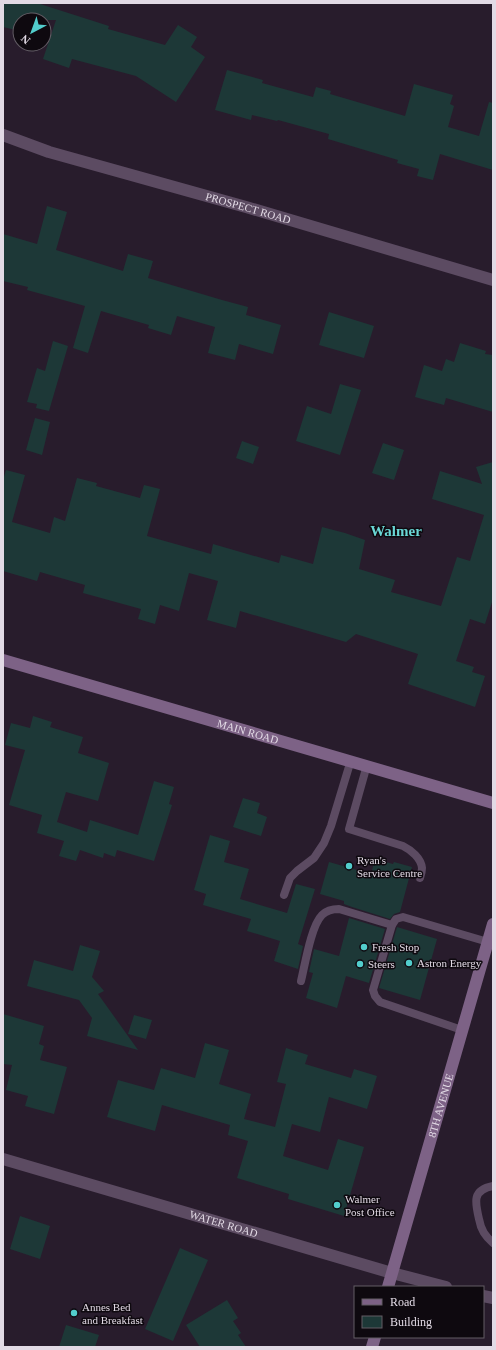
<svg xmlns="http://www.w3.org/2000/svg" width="496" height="1350" font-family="Georgia,serif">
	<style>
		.building { fill: #1d3837 }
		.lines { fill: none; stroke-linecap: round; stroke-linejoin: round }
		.lane { stroke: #5c4b62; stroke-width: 8 }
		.street { stroke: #5c4b62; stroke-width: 12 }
		.secondary { stroke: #7d6286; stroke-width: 12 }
		.poi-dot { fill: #52cdcc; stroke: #0e090f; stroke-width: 1.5 }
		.labels { text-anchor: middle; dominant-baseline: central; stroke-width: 3; stroke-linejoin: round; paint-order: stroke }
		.street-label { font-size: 11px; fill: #e2dae5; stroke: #0e090f }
		.poi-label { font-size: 11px; fill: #e2dae5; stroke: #0e090f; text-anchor: start }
		.district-label { font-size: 15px; font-weight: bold; fill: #6ad6d5; stroke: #0e090f }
	</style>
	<rect width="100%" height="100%" fill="#281c2c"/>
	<g class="building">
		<polygon points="3,3 37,3 109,26 108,29 165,45 178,25 197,37 191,47 205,57 176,102 136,76 72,59 69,68 43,59 56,20 20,20 20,31 3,27"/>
		<polygon points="227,70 263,80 262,83 313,97 316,87 331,91 330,94 405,116 414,84 453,95 450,104 454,106 448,127 479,136 489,102 493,103 493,170 440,154 433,180 417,176 419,169 397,163 398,160 328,139 329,134 278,120 277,121 252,115 251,120 215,110"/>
		<polygon points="47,206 67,212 56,250 123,271 128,254 153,261 148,278 222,300 248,307 246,315 281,325 273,354 239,344 235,360 208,353 215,327 177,316 171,335 148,328 149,325 101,311 88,353 73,348 85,306 27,290 28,287 3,281 3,234 37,244"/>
		<polygon points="329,312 374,326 364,358 319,345"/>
		<polygon points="53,341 68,346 49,411 36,408 37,404 27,402 37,368 45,371"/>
		<polygon points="460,343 486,351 485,354 493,355 493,412 446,398 444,405 415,397 424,365 442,371 446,359 454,362"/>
		<polygon points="340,384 361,390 340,455 296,441 307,406 331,414"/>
		<polygon points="35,418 50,422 42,455 26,450"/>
		<polygon points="242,441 259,447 253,464 236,458"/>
		<polygon points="383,443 404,450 394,480 372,473"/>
		<polygon points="493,462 493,599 485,624 470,619 456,661 474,667 472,672 485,676 475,707 408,684 418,654 356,634 346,642 240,611 236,628 207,620 218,581 189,573 179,611 160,605 155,624 138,619 141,609 83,593 85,585 40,572 37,581 3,571 3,480 6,470 25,475 12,522 50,533 54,517 65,521 77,478 97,483 96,486 140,498 144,485 160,489 147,536 211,554 213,544 279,563 281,555 313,564 322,527 345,533 365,540 359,569 395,580 391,592 441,606 457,557 470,561 484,515 432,499 440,471 482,484 476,467"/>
		<polygon points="33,716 52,722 50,727 83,737 78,753 109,763 98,801 66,792 57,822 87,832 90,820 138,835 154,781 174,787 169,804 172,805 154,861 117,850 115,857 104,853 103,858 80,850 76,861 59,856 64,841 37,833 42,815 9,805 25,750 5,745 11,723 30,728"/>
		<polygon points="243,798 260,803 257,813 267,817 261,836 233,827"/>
		<polygon points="210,835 230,841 224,862 249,869 240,899 287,913 296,884 315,889 298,944 303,946 298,969 274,961 280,941 247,931 251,919 203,905 206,894 194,890"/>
		<polygon points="375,859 393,864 394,862 412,867 400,912 394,914 390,919 352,907 344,904 344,901 320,894 329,862 371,874"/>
		<polygon points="349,918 385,929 369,983 346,976 337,1008 306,998 313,973 309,972 314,949 339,956"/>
		<polygon points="397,927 437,939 420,1000 379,988"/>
		<polygon points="80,945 100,951 92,977 104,991 98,994 138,1050 87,1036 92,1018 79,1000 27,986 34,960 73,971"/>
		<polygon points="3,1014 44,1026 39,1044 44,1046 40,1060 67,1067 54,1114 25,1106 28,1096 6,1090 12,1065 3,1064"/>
		<polygon points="134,1015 152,1020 146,1039 128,1034"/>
		<polygon points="205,1043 229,1050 219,1084 251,1094 244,1119 275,1127 286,1084 277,1082 286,1048 308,1055 305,1064 351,1078 354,1069 377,1076 367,1109 329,1097 320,1132 292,1124 283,1156 328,1170 338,1139 364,1147 344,1216 288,1199 289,1194 237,1178 248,1141 228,1135 230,1125 162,1105 155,1131 107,1117 118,1080 154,1090 161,1068 195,1078"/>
		<polygon points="20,1216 50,1226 40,1259 10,1249"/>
		<polygon points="180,1248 208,1260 173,1341 145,1329"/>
		<polygon points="227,1300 238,1318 233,1321 241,1333 238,1335 246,1347 200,1347 186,1325"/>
		<polygon points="66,1325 99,1335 95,1347 59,1347"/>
	</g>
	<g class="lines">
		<g class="lane">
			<path d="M367,765l-18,64 54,17c8,4 18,12 19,22 0,3 -1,7 -2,10"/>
			<polyline points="284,895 290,878 297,871 314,858 324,843 331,826 351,760"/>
			<path d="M301,981c4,-16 10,-55 21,-66 5,-5 11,-6 17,-6l53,16"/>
			<polyline points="462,1030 380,1002 375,996 373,990 392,925 396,919 403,917 488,942"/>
			<path d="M493,1186c-21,4 -18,16 -14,33 2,11 6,17 14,24"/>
		</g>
		<g class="street">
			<path id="s1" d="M3,135l46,17 197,55 247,73"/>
			<path id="s2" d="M3,1159l389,114 54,14"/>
			<polyline points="483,1296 493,1298"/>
		</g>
		<g class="secondary">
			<path id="s3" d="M3,660l490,143"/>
			<path id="s4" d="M388,1287l105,-363"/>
			<polyline points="372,1347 375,1337"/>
		</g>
	</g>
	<g class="poi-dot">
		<circle cx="349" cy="866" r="4"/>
		<circle cx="364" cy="947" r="4"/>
		<circle cx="409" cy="963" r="4"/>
		<circle cx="360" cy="964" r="4"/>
		<circle cx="337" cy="1205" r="4"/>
		<circle cx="74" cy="1313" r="4"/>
	</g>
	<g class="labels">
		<g class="street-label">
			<text stroke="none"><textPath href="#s1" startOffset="256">PROSPECT ROAD</textPath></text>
			<text stroke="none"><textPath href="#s3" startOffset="255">MAIN ROAD</textPath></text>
			<text stroke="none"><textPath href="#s4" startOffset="189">8TH AVENUE</textPath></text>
			<text stroke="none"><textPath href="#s2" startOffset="230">WATER ROAD</textPath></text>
		</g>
		<g class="poi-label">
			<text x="357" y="860">Ryan's<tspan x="357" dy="13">Service Centre</tspan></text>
			<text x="372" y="947">Fresh Stop</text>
			<text x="417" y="963">Astron Energy</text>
			<text x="368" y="964">Steers</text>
			<text x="345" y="1199">Walmer<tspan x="345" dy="13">Post Office</tspan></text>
			<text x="82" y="1307">Annes Bed<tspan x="82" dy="13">and Breakfast</tspan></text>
		</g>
		<g class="district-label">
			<text x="396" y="531">Walmer</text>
		</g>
	</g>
	<rect width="496" height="1350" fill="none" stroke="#e2dae5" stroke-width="8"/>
	<rect x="354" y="1286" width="130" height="52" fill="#0e090f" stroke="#635d65"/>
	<rect x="362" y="1299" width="20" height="6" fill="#7d6286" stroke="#635d65"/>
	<text x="390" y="1306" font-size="12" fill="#e2dae5">Road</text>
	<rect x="362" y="1316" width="20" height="12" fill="#1d3837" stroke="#635d65"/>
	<text x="390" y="1326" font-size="12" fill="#e2dae5">Building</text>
	<g transform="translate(32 32) rotate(221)"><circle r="19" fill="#0e090f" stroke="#635d65"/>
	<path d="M0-3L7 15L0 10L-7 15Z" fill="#52cdcc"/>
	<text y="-6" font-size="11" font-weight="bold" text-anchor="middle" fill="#e2dae5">N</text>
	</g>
</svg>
